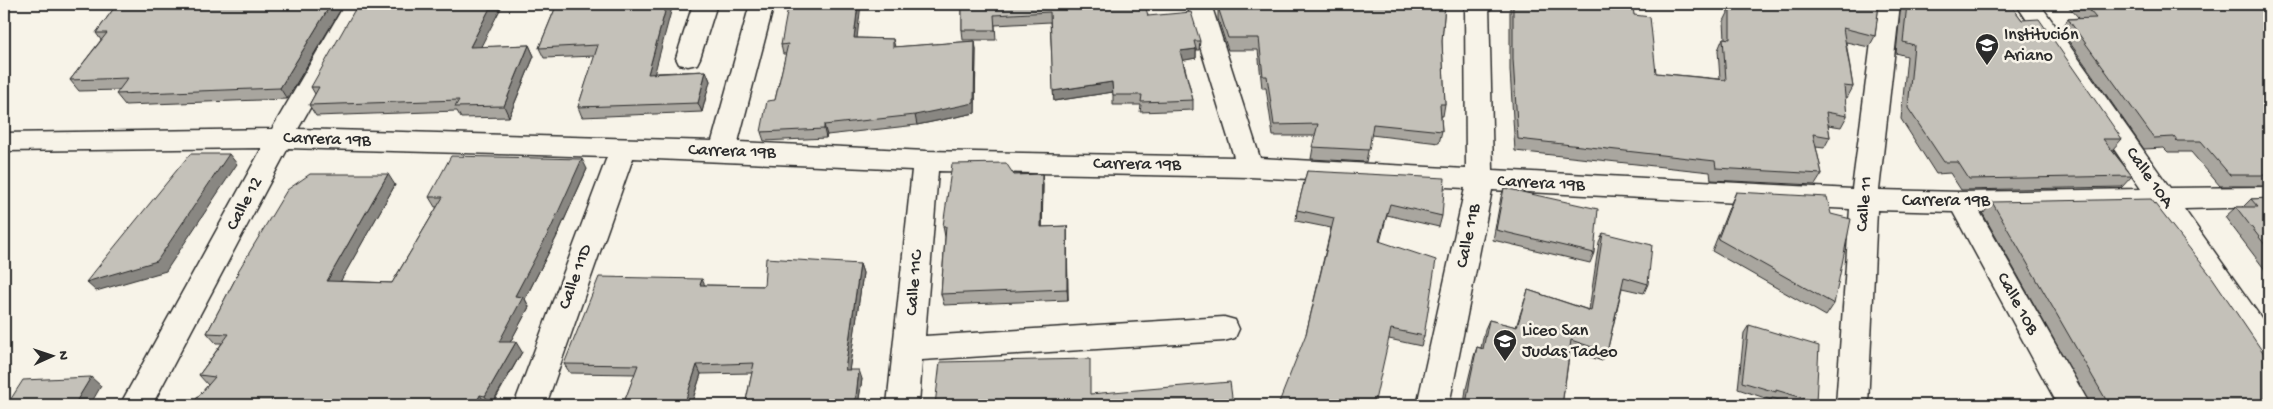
<svg xmlns="http://www.w3.org/2000/svg" width="2273" height="409" font-family="'Gochi Hand',sans-serif">
	<style>
		.lines { fill: none; stroke-linecap: round; stroke-linejoin: round }
		.minor-casing { stroke: #2b2b2b; stroke-width: 3 }
		.minor { fill: #f7f3e8; fill-rule: evenodd }
		.wall { fill: #a9a69f; stroke: #2b2b2b }
		.shaded-wall { fill: #898782; stroke: #2b2b2b }
		.building { fill: #c4c1b9; stroke: #2b2b2b }
		.labels { text-anchor: middle; dominant-baseline: central; stroke-width: 5; stroke-linejoin: round; paint-order: stroke }
		.poi-label { font-size: 18px; fill: #2b2b2b; stroke: #f7f3e8; text-anchor: start }
		.street-label { font-size: 18px; fill: #2b2b2b; stroke: #f7f3e8 }
	</style>
	<rect width="100%" height="100%" fill="#f7f3e8"/>
	<filter id="ink" filterUnits="userSpaceOnUse"><feTurbulence type="fractalNoise" baseFrequency=".02" numOctaves="2"/><feDisplacementMap in="SourceGraphic" scale="10" xChannelSelector="R" yChannelSelector="G"/><feConvolveMatrix kernelMatrix="1 2 1 2 8 2 1 2 1" color-interpolation-filters="sRGB"/></filter>
	<g filter="url(#ink)">
		<g class="lines">
			<g class="minor-casing">
				<g id="minor">
					<polygon points="345,4 369,4 298,129 712,141 750,4 774,4 738,142 926,151 1234,157 1187,4 1211,4 1260,158 1466,169 1465,4 1489,4 1493,170 1852,189 1876,4 1900,4 1879,190 1961,192 2141,189 2016,4 2040,4 2170,188 2269,187 2269,207 2184,209 2269,329 2269,365 2258,362 2155,209 1980,212 2090,405 2058,405 1953,212 1877,210 1868,405 1836,405 1850,209 1492,190 1449,405 1417,405 1465,188 1250,177 938,171 925,336 1224,317 1235,320 1239,329 1235,338 1224,341 922,360 919,405 887,405 912,170 633,158 546,405 514,405 607,157 288,148 152,405 120,405 262,148 4,151 4,133 272,129"/>
					<polygon points="693,4 717,4 700,58 697,64 688,66 679,64 676,58"/>
				</g>
			</g>
			<use href="#minor" class="minor"/>
		</g>
		<g class="wall">
			<polygon points="117,4 344,4 287,99 125,105 116,94 120,90 79,91 70,80 101,40 96,33"/>
			<polygon points="557,4 655,73 706,71 710,81 702,112 582,117 578,107 595,56 544,58 539,48"/>
			<polygon points="962,4 1148,16 1200,41 1199,50 1196,50 1196,58 1183,60 1193,100 1193,110 1140,112 1141,105 1113,105 1113,92 1054,101 1050,22 995,25 996,40 963,40 962,30"/>
			<polygon points="1228,4 1445,4 1442,41 1445,104 1443,116 1441,116 1442,131 1439,143 1371,135 1366,162 1311,159 1315,136 1273,136 1266,88 1262,88 1258,50 1228,50 1218,19 1218,7 1228,6"/>
			<polygon points="1510,4 1631,4 1634,15 1656,73 1720,79 1718,50 1723,38 1725,39 1724,21 1728,13 1727,4 1879,4 1875,36 1869,47 1846,42 1853,87 1847,98 1845,98 1847,116 1841,127 1828,125 1830,137 1824,148 1816,147 1822,174 1815,185 1711,180 1710,172 1515,151 1510,70"/>
			<polygon points="1901,4 2010,4 2022,20 2122,139 2112,150 2132,176 2122,187 1961,190 1950,173 1936,174 1901,119 1907,56 1896,53"/>
			<polygon points="2066,4 2265,4 2269,8 2269,186 2220,186 2191,152 2168,152 2164,148 2144,149 2061,30 2068,19 2079,18"/>
			<polygon points="795,7 857,38 893,39 895,47 975,41 976,50 975,113 917,125 827,135 826,138 764,141 761,132 775,100 786,54 783,54 781,45"/>
			<polygon points="529,45 534,56 509,117 461,118 457,111 316,116 309,105 315,94 311,87 481,47"/>
			<polygon points="587,169 556,238 525,299 529,307 510,342 522,352 492,405 191,405 208,385 199,375 222,343 216,343 207,333 238,274 237,273 395,185 340,281 392,283 437,207 435,207 429,197"/>
			<polygon points="1307,171 1442,216 1439,227 1387,215 1380,242 1424,336 1421,346 1389,339 1306,334 1331,228 1296,221 1297,210"/>
			<polygon points="1042,174 1043,185 1042,227 1067,226 1068,300 944,305 941,294 945,237 943,226 1014,175"/>
			<polygon points="1504,188 1594,253 1590,263 1493,240 1501,197"/>
			<polygon points="1736,192 1834,304 1826,316 1712,251 1730,205"/>
			<polygon points="2269,198 2269,275 2225,217 2236,207 2243,207 2251,199"/>
			<polygon points="1992,202 2269,405 2091,405 1983,214"/>
			<polygon points="1603,233 1648,284 1644,293 1622,288 1607,352 1602,361 1570,350 1562,405 1464,405 1466,389 1474,356 1477,347 1481,348 1485,329 1489,320 1516,327 1528,290 1589,310 1599,242"/>
			<polygon points="860,264 863,273 849,370 862,379 858,405 745,405 752,373 701,374 691,405 623,405 635,374 570,373 564,364 704,285 764,286"/>
			<polygon points="1749,325 1816,402 1814,405 1797,405 1772,398 1771,400 1738,389 1744,333"/>
		</g>
		<g class="shaded-wall">
			<polygon points="331,4 344,4 287,99 280,88"/>
			<polygon points="492,4 503,4 475,58 470,47"/>
			<polygon points="667,4 673,4 652,83 648,74"/>
			<polygon points="858,4 861,4 856,47 854,38"/>
			<polygon points="975,41 976,50 975,113 917,125 915,115"/>
			<polygon points="529,45 534,56 509,117 504,106"/>
			<polygon points="1196,49 1196,58 1180,61 1180,51"/>
			<polygon points="706,71 710,81 702,112 698,103"/>
			<polygon points="1112,82 1113,92 1054,101 1053,91"/>
			<polygon points="824,125 827,135 826,138 824,129"/>
			<polygon points="229,154 237,164 166,271 96,291 86,282"/>
			<polygon points="582,159 587,169 556,238 525,299 529,307 505,352 499,342 515,296"/>
			<polygon points="388,174 395,185 335,291 327,281"/>
			<polygon points="1042,174 1043,185 1042,238 1041,227"/>
			<polygon points="1067,226 1067,237 1068,300 1067,289"/>
			<polygon points="860,264 863,273 848,379 845,370"/>
			<polygon points="702,279 706,288 700,285"/>
			<polygon points="516,342 522,352 491,405 485,396"/>
			<polygon points="697,365 701,374 691,405 684,405"/>
			<polygon points="859,370 862,379 858,405 855,405"/>
			<polygon points="91,377 101,386 90,405 74,405"/>
			<polygon points="480,395 487,405 475,405"/>
		</g>
		<g class="building">
			<polygon points="117,4 331,4 280,88 116,94 128,78 70,80 107,33 96,33"/>
			<polygon points="358,4 492,4 470,47 529,45 504,106 455,107 459,100 309,105 319,87 311,87"/>
			<polygon points="557,4 667,4 648,74 706,71 698,103 578,107 598,45 539,48"/>
			<polygon points="795,4 858,4 854,38 893,39 893,47 975,41 974,103 915,115 824,125 824,129 761,132 767,101 775,100 788,44 781,45 788,7 795,7"/>
			<polygon points="962,4 1145,4 1148,16 1191,12 1200,41 1194,41 1196,49 1180,51 1193,100 1141,102 1142,95 1113,95 1112,82 1053,91 1050,12 994,15 995,30 962,30"/>
			<polygon points="1231,4 1445,4 1442,41 1445,104 1440,104 1442,131 1373,124 1369,150 1312,147 1318,124 1274,125 1267,76 1263,76 1259,38 1228,38 1218,7 1231,6"/>
			<polygon points="1513,4 1631,4 1633,7 1634,15 1650,17 1656,73 1726,80 1723,38 1730,39 1730,10 1734,11 1733,4 1879,4 1875,36 1843,28 1853,87 1844,86 1847,116 1826,112 1830,137 1813,134 1822,174 1716,168 1715,161 1518,139 1513,59"/>
			<polygon points="1907,4 2010,4 2022,20 2039,19 2122,139 2103,139 2132,176 1969,179 1958,162 1944,162 1908,108 1914,45 1903,42"/>
			<polygon points="2084,4 2265,4 2269,8 2269,175 2230,175 2201,141 2177,141 2174,137 2154,138 2068,19 2096,18"/>
			<polygon points="190,154 229,154 157,261 86,282"/>
			<polygon points="451,156 582,159 551,228 515,296 523,297 499,342 516,342 485,396 480,395 475,405 191,405 215,377 199,375 229,334 207,333 239,272 237,273 287,190 310,174 388,174 327,281 392,283 443,197 429,197"/>
			<polygon points="1006,163 1014,175 1042,174 1041,227 1067,226 1067,289 941,294 946,226 943,226 952,164"/>
			<polygon points="1307,171 1445,178 1442,216 1390,204 1379,241 1436,260 1424,336 1391,329 1374,405 1278,405 1306,334 1334,218 1297,210"/>
			<polygon points="1504,188 1598,209 1594,253 1496,230"/>
			<polygon points="1736,192 1827,197 1831,214 1851,219 1834,304 1718,239"/>
			<polygon points="2269,198 2269,250 2236,207 2258,207 2251,199"/>
			<polygon points="2151,199 2212,277 2269,361 2269,405 2109,405 1992,202"/>
			<polygon points="1603,233 1652,245 1648,284 1624,277 1607,352 1571,340 1562,405 1466,405 1470,380 1477,347 1483,349 1489,320 1517,327 1528,290 1591,311"/>
			<polygon points="766,258 860,264 845,370 859,370 855,405 745,405 754,363 697,365 684,405 623,405 638,365 564,364 599,277 702,279 700,285 764,286"/>
			<polygon points="1749,325 1819,346 1816,402 1776,390 1776,392 1742,382"/>
			<polygon points="1090,359 1090,394 1230,382 1233,405 935,405 940,362"/>
			<polygon points="91,377 74,405 7,405 23,380"/>
		</g>
	</g>
	<defs>
		<g id="school-pin" transform="scale(1.25)"><path d="M0 17L-7.5 6A9.5 9.5 0 1 1 7.5 6Z" fill="#2b2b2b" stroke="#f7f3e8"/><path d="M0-5L7-2L0 1L-7-2ZM-4 1L0 2.5L4 1V4Q0 6-4 4Z" fill="#fff"/></g>
	</defs>
	<g fill-rule="evenodd">
		<use href="#school-pin" x="1987" y="45"/>
		<use href="#school-pin" x="1505" y="341"/>
	</g>
	<g class="labels">
		<g class="poi-label">
			<text x="2004" y="35">Institución<tspan x="2004" dy="21">Ariano</tspan></text>
			<text x="1522" y="331">Liceo San<tspan x="1522" dy="21">Judas Tadeo</tspan></text>
		</g>
		<g class="street-label">
			<text transform="translate(327 140) rotate(2)">Carrera 19B</text>
			<text transform="translate(732 152) rotate(2)">Carrera 19B</text>
			<text transform="translate(1137 165) rotate(1)">Carrera 19B</text>
			<text transform="translate(2149 178) rotate(55)">Calle 10A</text>
			<text transform="translate(1541 184) rotate(3)">Carrera 19B</text>
			<text x="1946" y="201">Carrera 19B</text>
			<text transform="translate(245 204) rotate(-62)">Calle 12</text>
			<text transform="translate(1865 204) rotate(-85)">Calle 11</text>
			<text transform="translate(1469 236) rotate(-78)">Calle 11B</text>
			<text transform="translate(576 277) rotate(-70)">Calle 11D</text>
			<text transform="translate(915 283) rotate(-85)">Calle 11C</text>
			<text transform="translate(2017 304) rotate(61)">Calle 10B</text>
		</g>
	</g>
	<rect width="2273" height="409" fill="none" stroke="#f7f3e8" stroke-width="20"/>
	<rect x="10" y="10" width="2253" height="389" fill="none" stroke="#2b2b2b" stroke-width="2" filter="url(#ink)"/>
	<g transform="translate(52 356) rotate(87)" stroke="#f7f3e8" stroke-width="4" paint-order="stroke">
	<path d="M0-4L9 19L0 12L-9 19Z" fill="#2b2b2b"/>
	<text y="-8" font-size="14" font-weight="bold" text-anchor="middle" fill="#2b2b2b">N</text>
	</g>
</svg>
